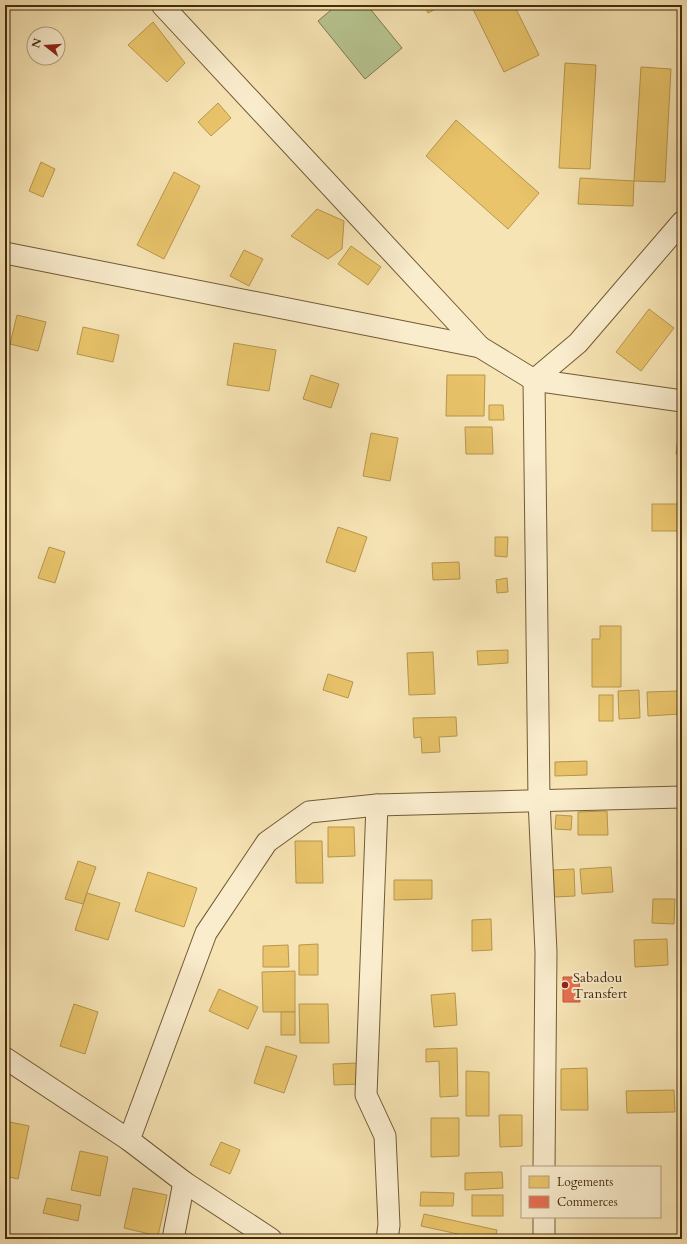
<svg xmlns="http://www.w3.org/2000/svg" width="687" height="1244" font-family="Cardo,serif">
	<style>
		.green { fill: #b7c591; stroke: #7e794e }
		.homes { fill: #e9c46a; stroke: #b8974d }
		.shops { fill: #e76f51; stroke: #b65b3c }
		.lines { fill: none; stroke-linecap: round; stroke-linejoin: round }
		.minor-casing { stroke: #715b34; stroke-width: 23 }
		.minor { stroke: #faedce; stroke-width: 21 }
		.poi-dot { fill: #8f2418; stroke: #faedce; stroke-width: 1.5 }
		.labels { text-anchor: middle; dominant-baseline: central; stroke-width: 4; stroke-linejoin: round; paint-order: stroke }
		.poi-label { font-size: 14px; fill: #442d0a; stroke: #faedce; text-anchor: start }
	</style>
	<rect width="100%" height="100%" fill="#f7e4b4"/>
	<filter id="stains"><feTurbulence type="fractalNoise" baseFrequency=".005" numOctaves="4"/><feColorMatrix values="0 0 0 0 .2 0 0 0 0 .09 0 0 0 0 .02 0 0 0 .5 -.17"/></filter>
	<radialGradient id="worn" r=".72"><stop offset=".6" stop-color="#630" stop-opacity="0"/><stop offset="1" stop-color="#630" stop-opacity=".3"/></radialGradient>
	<polygon class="green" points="337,5 367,5 402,48 365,79 318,21"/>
	<g class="homes">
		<polygon points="424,5 443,5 428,13"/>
		<polygon points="471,5 514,5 539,55 504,72"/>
		<polygon points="153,22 185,63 167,82 128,45"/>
		<polygon points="565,63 596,65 590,169 559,168"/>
		<polygon points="641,67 671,69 665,182 634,181"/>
		<polygon points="218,103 231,118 211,136 198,122"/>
		<polygon points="456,120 539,193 508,229 426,156"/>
		<polygon points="41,162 55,169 43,197 29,191"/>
		<polygon points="174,172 200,186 164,259 137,245"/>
		<polygon points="580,178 634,181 633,206 578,204"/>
		<polygon points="317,209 344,221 342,249 328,259 291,236"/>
		<polygon points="351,246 381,267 368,285 338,264"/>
		<polygon points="244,250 263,259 249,286 230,276"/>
		<polygon points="649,309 674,328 641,371 616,352"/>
		<polygon points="17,315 46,322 38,351 10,344"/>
		<polygon points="83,327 119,335 113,362 77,354"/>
		<polygon points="234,343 276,350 269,391 227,385"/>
		<polygon points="311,375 339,384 331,408 303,399"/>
		<polygon points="447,375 485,375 484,416 446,416"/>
		<polygon points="489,405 503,405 504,420 489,420"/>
		<polygon points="465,427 492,427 493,454 466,454"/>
		<polygon points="679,428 682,428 682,455 676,454"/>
		<polygon points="371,433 398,438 390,481 363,476"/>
		<rect x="652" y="504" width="26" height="27"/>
		<polygon points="338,527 367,537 355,572 326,562"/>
		<polygon points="495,537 508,537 507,557 495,556"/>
		<polygon points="49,547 65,552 55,583 38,578"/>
		<polygon points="459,562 460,579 433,580 432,563"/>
		<polygon points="507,578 508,592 497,593 496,580"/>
		<polygon points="600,626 621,626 621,687 592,687 592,639 600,639"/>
		<polygon points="508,650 508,663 478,665 477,651"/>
		<polygon points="433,652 435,694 409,695 407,653"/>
		<polygon points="328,674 353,682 348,698 323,690"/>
		<polygon points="639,690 640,718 619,719 618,691"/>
		<polygon points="678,691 680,714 648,716 647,692"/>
		<rect x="599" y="695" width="14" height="26"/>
		<polygon points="456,717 457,736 439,737 440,752 422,753 421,737 414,738 413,718"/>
		<polygon points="587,761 587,775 555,776 555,762"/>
		<polygon points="607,811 608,835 578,835 578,812"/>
		<polygon points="556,815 572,816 571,830 555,829"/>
		<polygon points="328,827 354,827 355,856 328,857"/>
		<polygon points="295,841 322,841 323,883 296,883"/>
		<polygon points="78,861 96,867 83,904 65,899"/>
		<polygon points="611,867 613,892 582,894 580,869"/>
		<polygon points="574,869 575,896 554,897 553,870"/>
		<polygon points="148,872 197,888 184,927 135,911"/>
		<polygon points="394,880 432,880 432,899 394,900"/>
		<polygon points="87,893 120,903 108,940 75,930"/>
		<polygon points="653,899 675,899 674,924 652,923"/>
		<polygon points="491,919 492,950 472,951 472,920"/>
		<polygon points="667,939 668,965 635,967 634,940"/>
		<polygon points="318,944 318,975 299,975 299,945"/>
		<polygon points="288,945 289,967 263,967 263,946"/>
		<polygon points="295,971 295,1012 263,1012 262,972"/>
		<polygon points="219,989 258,1007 248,1029 209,1011"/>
		<polygon points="455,993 457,1025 434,1027 431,995"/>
		<polygon points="74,1004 98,1012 85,1054 60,1046"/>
		<polygon points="299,1004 328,1004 329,1043 300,1043"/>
		<rect x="281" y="1012" width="14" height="23"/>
		<polygon points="266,1046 297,1056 284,1093 254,1083"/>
		<polygon points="457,1048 458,1096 440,1097 439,1061 426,1062 426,1049"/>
		<polygon points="359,1063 360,1084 334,1085 333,1064"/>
		<polygon points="587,1068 588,1110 561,1110 561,1069"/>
		<polygon points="466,1071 489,1072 489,1116 466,1116"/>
		<polygon points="674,1090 675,1112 627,1113 626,1091"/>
		<polygon points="499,1115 522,1115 522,1146 500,1147"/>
		<polygon points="431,1118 459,1118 459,1156 431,1157"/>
		<polygon points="5,1121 29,1126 18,1179 5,1176"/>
		<polygon points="221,1142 240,1150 230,1174 210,1165"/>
		<polygon points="80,1151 108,1157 100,1196 71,1190"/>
		<polygon points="502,1172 503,1188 465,1190 465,1173"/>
		<polygon points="133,1188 167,1195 158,1236 124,1228"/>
		<polygon points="421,1192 454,1193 453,1206 420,1206"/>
		<rect x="472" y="1195" width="31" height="21"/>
		<polygon points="47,1198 81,1205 78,1221 43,1213"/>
		<polygon points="424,1214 497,1230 495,1239 481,1239 421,1226"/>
	</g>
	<polygon class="shops" points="563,977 579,977 580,1002 563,1002"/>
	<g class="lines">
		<g class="minor-casing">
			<g id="minor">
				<polyline points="162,5 480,347"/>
				<polyline points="5,253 480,347 534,380 578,343 682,222"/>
				<polyline points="377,805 366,1095 385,1136 389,1225 387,1239"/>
				<polyline points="5,1058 129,1140 184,1182 271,1239"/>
				<polyline points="129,1140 206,933 267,842 309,812 377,805 682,797"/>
				<polyline points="544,1167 546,952 539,800 534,380 682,401"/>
				<polyline points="544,1217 544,1239"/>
				<polyline points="173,1239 184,1182"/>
			</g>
		</g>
		<use href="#minor" class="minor"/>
	</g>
	<circle class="poi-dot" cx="565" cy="985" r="4"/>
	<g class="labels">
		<g class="poi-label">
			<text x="573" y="977">Sabadou<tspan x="573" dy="16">Transfert</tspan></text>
		</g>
	</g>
	<rect width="687" height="1244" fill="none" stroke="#f7e4b4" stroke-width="20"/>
	<rect x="6" y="6" width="675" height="1232" fill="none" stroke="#442d0a" stroke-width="2"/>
	<rect x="10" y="10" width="667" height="1224" fill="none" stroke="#442d0a"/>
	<rect x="521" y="1166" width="140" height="52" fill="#faedce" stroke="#b1a080"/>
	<rect x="529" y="1176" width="20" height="12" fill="#e9c46a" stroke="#b1a080"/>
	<text x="557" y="1186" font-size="12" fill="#442d0a">Logements</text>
	<rect x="529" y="1196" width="20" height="12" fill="#e76f51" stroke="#b1a080"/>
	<text x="557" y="1206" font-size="12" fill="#442d0a">Commerces</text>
	<g transform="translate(46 46) rotate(287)"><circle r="19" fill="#faedce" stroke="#b1a080"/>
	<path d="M0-3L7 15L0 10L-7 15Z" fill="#8f2418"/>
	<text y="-6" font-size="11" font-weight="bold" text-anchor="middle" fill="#442d0a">N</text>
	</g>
	<rect width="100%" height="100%" filter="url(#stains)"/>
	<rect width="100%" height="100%" fill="url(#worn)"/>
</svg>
